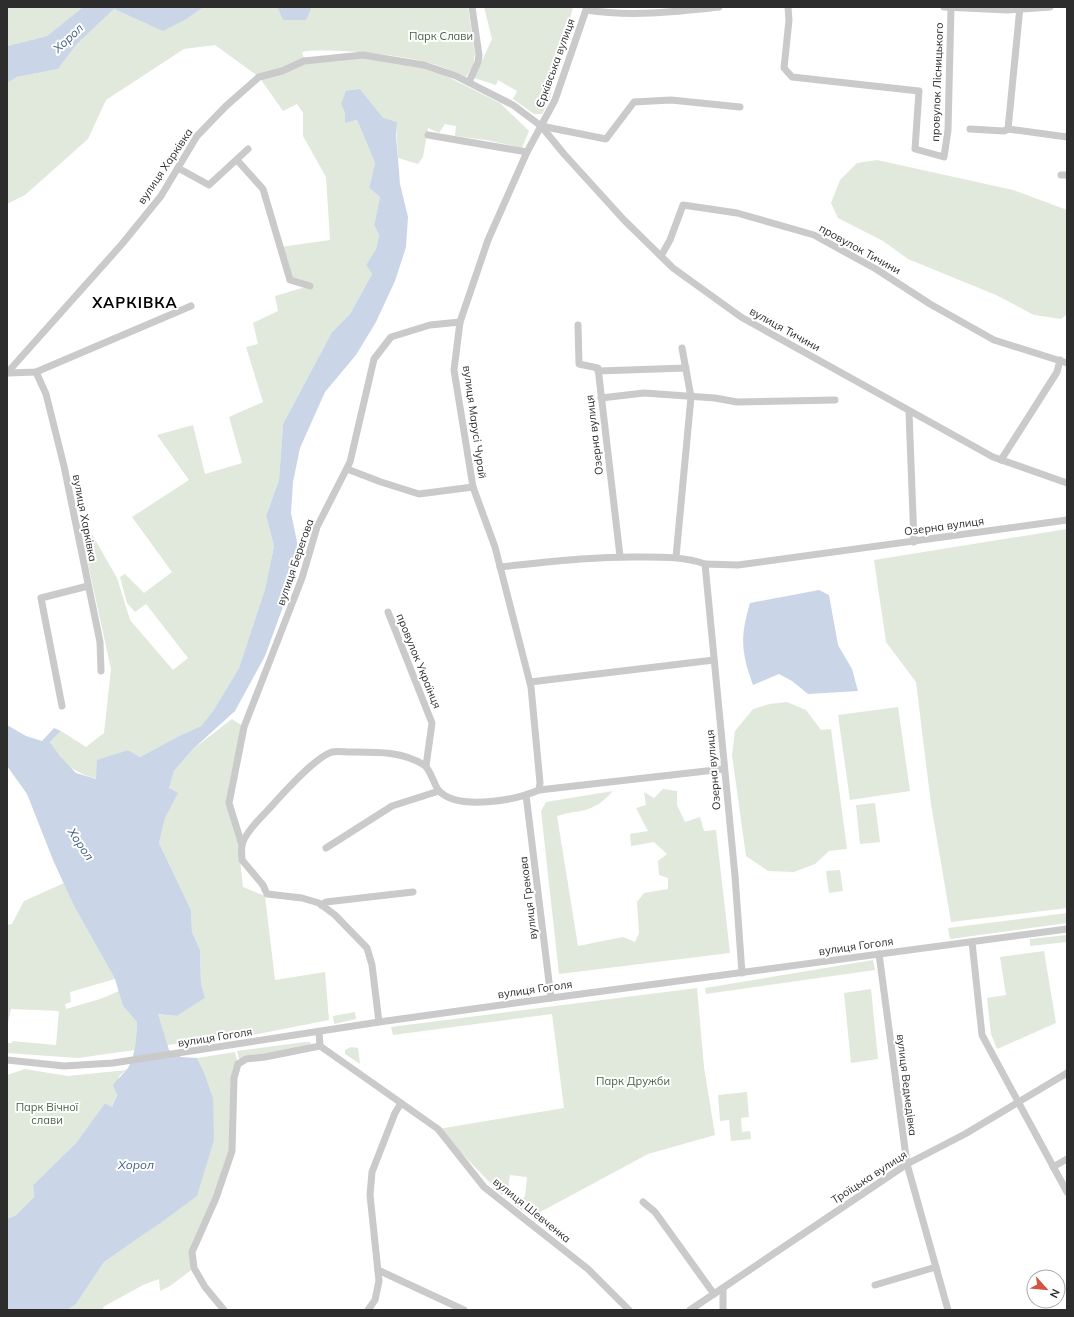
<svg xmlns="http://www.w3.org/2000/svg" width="1074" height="1317" font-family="Mulish,sans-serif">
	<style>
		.green { fill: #e0e9dc }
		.water { fill: #cad6e7 }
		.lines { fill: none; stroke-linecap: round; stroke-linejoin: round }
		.minor { stroke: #cacaca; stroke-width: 7 }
		.labels { text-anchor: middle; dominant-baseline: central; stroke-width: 4; stroke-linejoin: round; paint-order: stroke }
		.park-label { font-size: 11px; fill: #496340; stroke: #fff }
		.street-label { font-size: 11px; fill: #2d2d2d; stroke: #fff }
		.water-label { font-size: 12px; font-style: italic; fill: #455f85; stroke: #fff }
		.district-label { font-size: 15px; font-weight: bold; letter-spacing: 1px; fill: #000; stroke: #fff }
	</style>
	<rect width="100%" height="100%" fill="#fff"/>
	<g class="green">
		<polygon points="7,7 83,7 47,36 7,46"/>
		<path d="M204,7h73l6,13 28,-11 -1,-2h158l7,47 -2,12 -7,11c-13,-5 -26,-12 -40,-15 -23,-7 -102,-15 -124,-10l3,9 58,-6 61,10 76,38 29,28 -7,17 -36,-8 -31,-4 1,-10 -11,-2 -6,9 -11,-5 -5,29 -5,7 -20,-6 -2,-36 -13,-3 -23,-30 -19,15 4,9v10l12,-3 18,43 -6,25 11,9 -6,28 5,10 -3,14 -10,16 6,9 -22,40 -18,18 -49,92 -4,56 -13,36 8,30 -9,43 -26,79 -26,43 -12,15 -22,10 -39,21 -12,-7 -12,4 -19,25c-27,-8 -32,-15 -47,-37l11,-11 25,16 18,-14 7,-64 -32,-146 6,-1 32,56 13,42 43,50 15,-12 -42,-54 -11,8 -8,-9 -7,-26 5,-3 19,19 28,-21 -40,-55 57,-37 -32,-45 36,-10 12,49 37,-11 -13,-46 34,-15 -17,-55 12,-3 -5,-21 25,-12 -3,-15 34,-10 -19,-6 -10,-33 50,-7 -4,-63 -23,-41v-23l-6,-9 -14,7 -24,-34 -44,-32 -31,4 -78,51 -18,39 -63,56 -18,9v-121l10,-6 41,-8 19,-25 37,-35 49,21 22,-10z"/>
		<polygon points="484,7 573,7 549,101 542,114 534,114 513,99 517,91 498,80 496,85 474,78 492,39"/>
		<polygon points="877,160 1013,190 1067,210 1067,314 1061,319 1034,315 996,295 908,259 883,241 838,218 831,203 840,180 857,163"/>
		<polygon points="1067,529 1067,908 951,922 931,804 916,682 886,642 874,560"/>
		<polygon points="787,702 806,710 821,730 831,729 847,849 829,851 815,864 794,872 768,871 746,856 732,755 735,731 753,709 770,704"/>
		<polygon points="898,707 910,791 850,800 838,715"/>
		<polygon points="232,719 244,727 229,803 238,841 243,887 265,896 275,980 325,972 329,1020 248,1036 167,1045 157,1014 177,1016 205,998 201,983 200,950 192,932 191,910 159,843 165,818 177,793 169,788 174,771 193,749"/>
		<path d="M663,789l14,2v14l8,17 15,-5 4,14 12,-1 14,123 -171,21 -18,-163 5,-9 67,-11c-22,24 -29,17 -56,25l21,130 45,-9 12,5 4,-9 -2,-31 7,-9 24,-4v-11l-9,-3 -1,-14 9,-7 -13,-12 -23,4 -1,-12 18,-3 -12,-23 10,-3 -2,-13 10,6z"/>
		<polygon points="875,803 880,842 860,844 856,805"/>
		<polygon points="840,870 843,891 829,893 826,871"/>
		<polygon points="64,883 74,906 115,979 70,992 71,1002 65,1004 66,1009 103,998 119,991 123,1006 137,1022 135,1050 78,1058 7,1053 7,1043 12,1043 12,1041 56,1045 59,1011 11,1009 7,1027 7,925 12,924 24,901"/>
		<polygon points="1067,913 1067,923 950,939 948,928"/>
		<polygon points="1067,935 1067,942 1030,946 1030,939"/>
		<polygon points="1044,951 1056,1023 997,1049 991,1034 987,998 1006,995 1000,957"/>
		<polygon points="873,960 875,970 706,994 705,988"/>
		<polygon points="697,988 704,1067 715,1135 648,1154 531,1217 516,1206 525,1196 527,1177 510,1175 508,1189 502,1195 438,1129 564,1108 552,1014 393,1035 391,1027"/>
		<polygon points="871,989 878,1059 851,1063 844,993"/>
		<polygon points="355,1012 356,1019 334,1024 333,1016"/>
		<polygon points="305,1042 310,1042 311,1045 239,1059 237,1051"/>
		<polygon points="351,1047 358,1048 360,1064 345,1054 345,1050"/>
		<polygon points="235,1052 238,1064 232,1151 192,1252 194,1268 170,1286 160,1291 159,1279 143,1285 103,1307 104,1310 67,1310 76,1304 104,1262 159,1224 203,1070 197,1058"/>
		<polygon points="25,1069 68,1076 127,1070 119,1076 117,1094 112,1107 105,1103 76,1143 33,1185 34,1197 16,1215 7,1219 7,1075"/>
		<polygon points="747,1092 749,1117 741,1118 742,1132 750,1131 751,1139 731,1141 729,1120 720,1121 718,1095"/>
	</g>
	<g class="water">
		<polygon points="83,7 204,7 185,20 163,31 114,9 77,44 58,69 17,77 7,83 7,46 47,36"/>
		<polygon points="277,7 310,7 311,9 306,20 283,20"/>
		<path d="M360,89l23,29 14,4 -1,13 4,49 8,33 -2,30 -11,34 -19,41 -20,33 -31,37 -25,56 -7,34 -2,31 6,29 -2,32 -30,82 -30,55 -42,38 -19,22 -5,17 9,5 -13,25 -6,25 32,67 1,22 8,18 1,33 4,15 -28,18 -19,-2 11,36 12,7 16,1 6,12 10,28 1,42 -17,56 -38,28 -55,38 -28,42 -9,6h-60v-91l9,-4 18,-18 -1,-12 43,-42 29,-40 7,4 5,-12 -4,-10c4,-6 11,-11 15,-17 8,-14 8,-30 9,-46l-14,-16 -8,-27 -41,-73 -21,-46 -26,-66 -20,-28v-41l19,11 16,5 12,-13 7,3 -11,11 10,14 16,17 20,6 1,-19 31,-10 12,7 39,-21 22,-10 12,-15 26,-43 26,-79 9,-43 -8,-30 13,-36 4,-56 49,-92 18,-18 22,-40 -6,-9 10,-16 3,-14 -5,-10 6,-28 -11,-9 6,-25 -18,-43 -12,3v-10l-4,-9 5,-13z"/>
		<path d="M819,590l10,5 9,50 14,24 6,22 -50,3 -16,-13 -13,-7 -26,11c-12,-33 -13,-48 -3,-82z"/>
	</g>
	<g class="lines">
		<g class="minor">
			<polyline points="788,7 789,20 784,68 792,77 919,91 915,149 944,157 948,130 951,7"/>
			<polyline points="944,7 1007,10 1050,7"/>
			<polyline points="1020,7 1008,129 1067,137"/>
			<path d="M586,10c45,7 88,2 133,-3"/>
			<polyline points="469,82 478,62 479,55 472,7"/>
			<polyline points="541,126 606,139 634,102 671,100 740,107"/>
			<polyline points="970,129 1004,131 1008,129"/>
			<polyline points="428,135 527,152"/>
			<polyline points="237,160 263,189 290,280 310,286"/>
			<polyline points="178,168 209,185 248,149"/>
			<polyline points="1061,175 1067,175"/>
			<polyline points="661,256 670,240 683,205 737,213 814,235 876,269 930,304 994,340 1067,363"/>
			<polyline points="578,325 579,364 598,368 620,556"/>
			<polyline points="598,371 686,368"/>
			<polyline points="36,372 46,394 64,466 100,642 101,671"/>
			<polyline points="7,373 122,244 161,196 197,136 226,106 259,77 282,71 304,61 363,55 424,65 456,76 513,105 541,126 564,154 624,220 673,268 741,317 993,457 1067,483"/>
			<polyline points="9,373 36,372 191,306"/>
			<polyline points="601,398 644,393 715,398 737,402 835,400"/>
			<polyline points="909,412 914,542"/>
			<polyline points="1001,460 1057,372 1060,360"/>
			<polyline points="347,469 381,482 419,494 473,487"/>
			<polyline points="676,557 691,397 682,348"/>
			<polyline points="705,564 738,565 1067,520"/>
			<path d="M500,567c48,-5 96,-11 144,-10 21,0 41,0 61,7l30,312 7,97"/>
			<polyline points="388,612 432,723 426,766"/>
			<polyline points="530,682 714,660"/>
			<polyline points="62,706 41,598 88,586"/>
			<polyline points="539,790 540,783 531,687 495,547 473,487 454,370 460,322 488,240 527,152 555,100 587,7"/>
			<polyline points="526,795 551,998"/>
			<polyline points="242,845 229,803 244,727 302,578 317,527 350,462 374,359 391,337 430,325 460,322"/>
			<polyline points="326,848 392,806 439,791"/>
			<polyline points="321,905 326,902 413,892"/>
			<polyline points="972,942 982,1035 1067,1192"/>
			<polyline points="879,954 907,1164 948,1310"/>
			<path d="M379,1022l-7,-57 -5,-17 -32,-33 -16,-12 -17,-5 -35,-4 -4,-9 -21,-25c0,-4 -1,-10 0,-15 3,-14 26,-34 35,-45 12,-13 39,-43 55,-48 5,-1 13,0 18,0 25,0 52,-1 74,13 6,3 10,20 15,26 20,20 77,9 100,-1l185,-21"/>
			<polyline points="319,1032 320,1046 438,1129 484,1187 588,1269 629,1310"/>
			<polyline points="7,1060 64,1066 113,1063 379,1022 551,998 1067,929"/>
			<polyline points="1053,1167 1067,1159"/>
			<polyline points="643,1202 655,1212 714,1294"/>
			<polyline points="378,1270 464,1310"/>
			<polyline points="875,1285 936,1267"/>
			<polyline points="224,1310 205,1287 194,1268 192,1252 216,1198 232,1151 234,1078 238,1064 246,1059 265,1057 320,1046"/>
			<polyline points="368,1310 375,1300 379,1281 370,1195 372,1172 395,1113 401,1103"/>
			<polyline points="690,1310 907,1164 965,1134 1067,1073"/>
			<polyline points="723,1310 723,1288"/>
		</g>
	</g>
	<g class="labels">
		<g class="park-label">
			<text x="441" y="36">Парк Слави</text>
			<text x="633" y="1081">Парк Дружби</text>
			<text x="47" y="1107">Парк Вічної<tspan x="47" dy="13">слави</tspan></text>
		</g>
		<g class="street-label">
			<text transform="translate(555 63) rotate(-70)">Єрківська вулиця</text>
			<text transform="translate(937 82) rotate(-88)">провулок Лісницького</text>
			<text transform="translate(165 166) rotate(-56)">вулиця Харківка</text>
			<text transform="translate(860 249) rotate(29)">провулок Тичини</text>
			<text transform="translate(785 329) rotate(29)">вулиця Тичини</text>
			<text transform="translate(475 422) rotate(82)">вулиця Марусі Чурай</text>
			<text transform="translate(594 435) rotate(-97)">Озерна вулиця</text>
			<text transform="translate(85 518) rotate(79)">вулиця Харківка</text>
			<text transform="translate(944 526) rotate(-8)">Озерна вулиця</text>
			<text transform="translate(295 562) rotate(-71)">вулиця Берегова</text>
			<text transform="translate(419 661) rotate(68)">провулок Українця</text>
			<text transform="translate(713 770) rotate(-95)">Озерна вулиця</text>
			<text transform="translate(528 898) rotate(-97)">вулиця Грекова</text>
			<text transform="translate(856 946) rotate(-8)">вулиця Гоголя</text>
			<text transform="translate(535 989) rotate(-8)">вулиця Гоголя</text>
			<text transform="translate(215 1037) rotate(-9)">вулиця Гоголя</text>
			<text transform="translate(907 1085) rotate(83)">вулиця Ведмедівка</text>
			<text transform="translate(869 1177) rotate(-33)">Троїцька вулиця</text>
			<text transform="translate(532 1210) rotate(39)">вулиця Шевченка</text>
		</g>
		<g class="water-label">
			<text transform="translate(68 38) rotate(-43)">Хорол</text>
			<text transform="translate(81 844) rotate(56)">Хорол</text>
			<text x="136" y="1164">Хорол</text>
		</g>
		<g class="district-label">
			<text x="135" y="302">ХАРКІВКА</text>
		</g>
	</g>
	<rect width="1074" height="1317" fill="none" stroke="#2d2d2d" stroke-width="16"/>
	<g transform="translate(1046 1289) rotate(117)"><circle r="19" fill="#ffffff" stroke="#ababab"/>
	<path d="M0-3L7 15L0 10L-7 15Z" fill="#d05542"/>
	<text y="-6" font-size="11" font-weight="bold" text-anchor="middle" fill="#2d2d2d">N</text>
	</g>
</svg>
